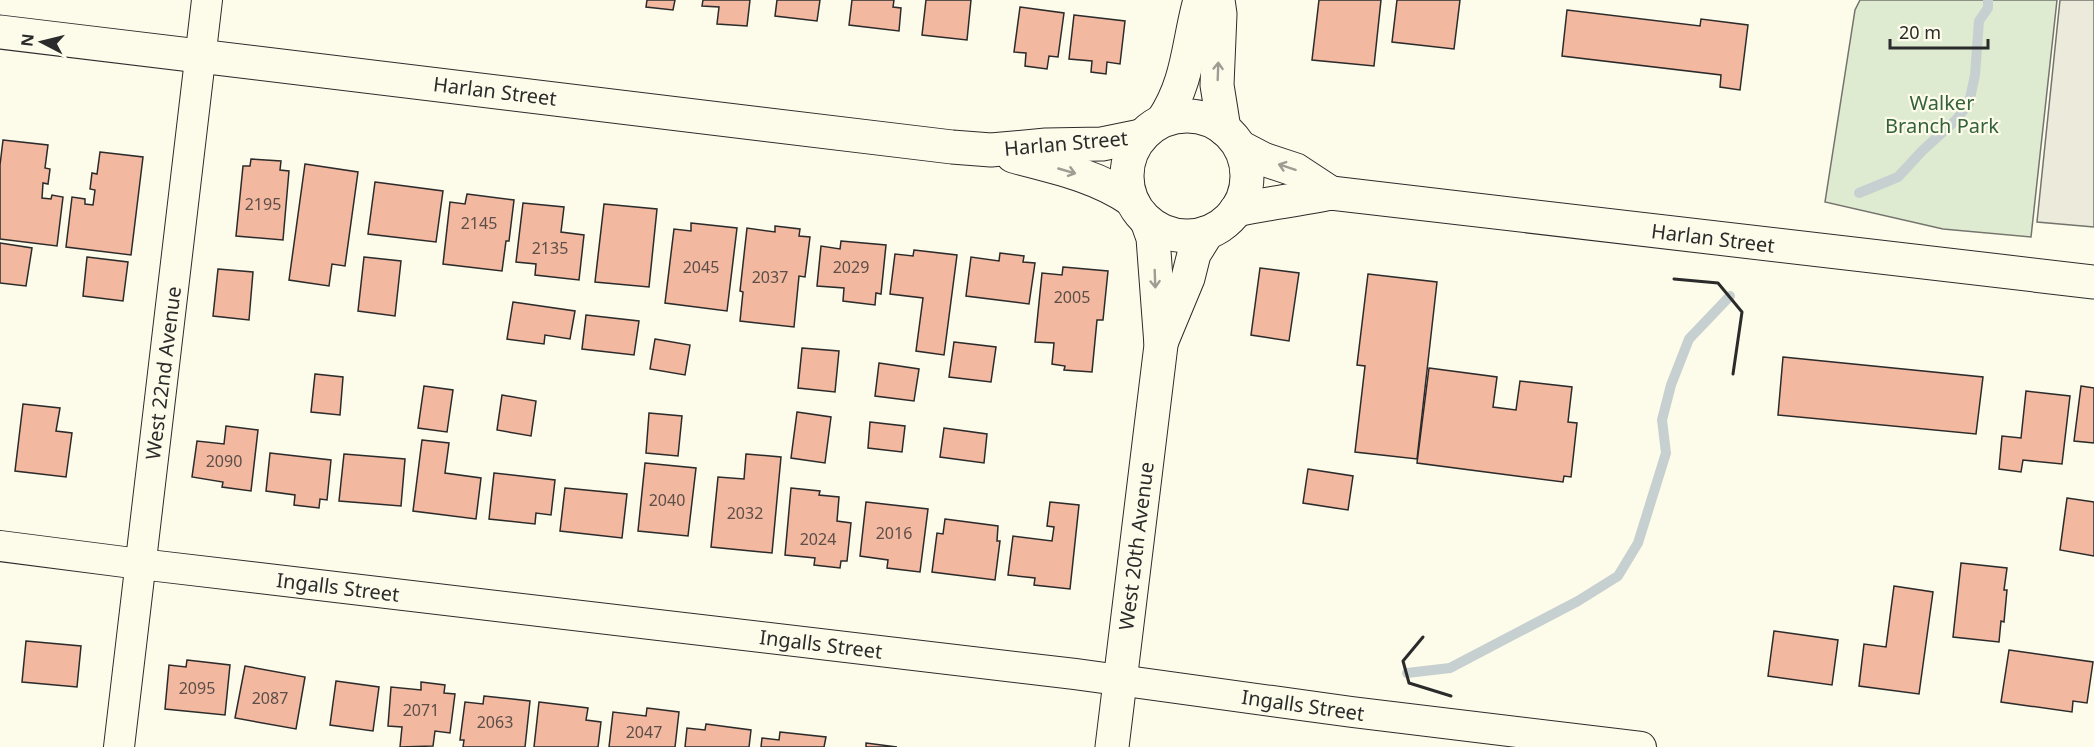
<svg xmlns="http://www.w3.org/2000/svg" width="2094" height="747" font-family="'Noto Sans',sans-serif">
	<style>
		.green { fill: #deebd1; stroke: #74746e; stroke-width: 1.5 }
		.parking { fill: #eceadb; stroke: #74746e; stroke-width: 1.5 }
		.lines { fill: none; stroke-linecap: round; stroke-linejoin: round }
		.stream { stroke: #c7d0d0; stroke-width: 10 }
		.building { fill: #f2b8a0; stroke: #2b2b2b; stroke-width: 1.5 }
		.minor-casing { stroke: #2b2b2b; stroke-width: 32 }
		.tertiary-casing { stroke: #2b2b2b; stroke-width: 35 }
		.minor { stroke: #fdfbea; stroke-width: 30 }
		.tertiary { stroke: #fdfbea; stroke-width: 33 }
		.wall { stroke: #2b2b2b; stroke-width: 3 }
		.oneway { stroke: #9e9d94 }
		.labels { text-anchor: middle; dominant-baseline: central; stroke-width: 4.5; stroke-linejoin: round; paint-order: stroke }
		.number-label { font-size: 16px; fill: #5d4e48 }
		.street-label { font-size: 20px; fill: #2b2b2b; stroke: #fdfbea }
		.park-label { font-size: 20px; fill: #34623c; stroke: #fdfbea }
	</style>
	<rect width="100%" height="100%" fill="#fdfbea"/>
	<polygon class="green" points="1860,0 2057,0 2031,237 1943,229 1825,202 1855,10"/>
	<polygon class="parking" points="2060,0 2094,0 2094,227 2037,222"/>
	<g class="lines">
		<g class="stream">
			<polyline points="1859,193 1898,177 1922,151 1956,120 1969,103 1975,75 1979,21 1988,8 1988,0"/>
			<polyline points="1407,673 1450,668 1578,601 1618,576 1638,543 1666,453 1662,420 1671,385 1689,339 1730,296"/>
		</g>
	</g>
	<g class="building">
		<polygon points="647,0 675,0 673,10 646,7"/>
		<polygon points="703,0 750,0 747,26 717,24 719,7 702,6"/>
		<polygon points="777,0 820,0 817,21 775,16"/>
		<polygon points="852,0 894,0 893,7 901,8 899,31 849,25"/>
		<polygon points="926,0 971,0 967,40 922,35"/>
		<polygon points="1319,0 1381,0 1374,66 1312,60"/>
		<polygon points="1397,0 1460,0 1454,49 1392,42"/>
		<polygon points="1020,7 1064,13 1058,57 1049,56 1047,69 1025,66 1026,53 1014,52"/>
		<polygon points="1567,10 1700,26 1701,19 1748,25 1740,90 1720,87 1721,75 1562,56"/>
		<polygon points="1074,15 1125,21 1120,64 1107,62 1106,74 1091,72 1092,61 1069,59"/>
		<polygon points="3,140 48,145 45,168 50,169 48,184 43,183 42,198 51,199 52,195 63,197 57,246 0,239 0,165"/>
		<polygon points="100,152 143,157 131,255 66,247 72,197 85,199 85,204 93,205 95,190 90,189 92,173 97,174"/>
		<polygon points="251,159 281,161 280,170 289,171 283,240 236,236 243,166 250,166"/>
		<polygon points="305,164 358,172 345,266 332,264 329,286 289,280"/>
		<polygon points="375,182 443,191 436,242 368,234"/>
		<polygon points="467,194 514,200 509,241 506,241 502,271 443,264 450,202 465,204"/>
		<polygon points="523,203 564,207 561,232 584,235 579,280 535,275 536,264 516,262"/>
		<polygon points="604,204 657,209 649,287 595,282"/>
		<polygon points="691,223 737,228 727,311 665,303 674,229 691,231"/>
		<polygon points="775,226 800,229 799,236 810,237 805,277 799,276 794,327 740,321 743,292 740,291 747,228 775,232"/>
		<polygon points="841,241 886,245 881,294 876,293 875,305 843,301 844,288 817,286 821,246 840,249"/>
		<polygon points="0,243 32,248 26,286 0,283"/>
		<polygon points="914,250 957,255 944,355 916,351 923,298 890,294 895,254 913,256"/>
		<polygon points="1000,253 1024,256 1023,262 1035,263 1029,304 966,296 971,257 999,261"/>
		<polygon points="87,257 128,262 123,301 83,296"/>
		<polygon points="364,257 401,261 395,316 358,311"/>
		<polygon points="1063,267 1108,271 1103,320 1097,320 1092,372 1064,370 1065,366 1052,364 1054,343 1035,342 1042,273 1062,275"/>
		<polygon points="1260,268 1299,273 1289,341 1251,335"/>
		<polygon points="218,269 253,272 249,320 213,316"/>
		<polygon points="1368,274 1437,282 1417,459 1355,452 1365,366 1357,365"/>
		<polygon points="513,302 575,311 570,339 545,335 544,344 507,339"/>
		<polygon points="586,315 639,321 634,355 582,349"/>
		<polygon points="655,339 690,345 685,375 650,369"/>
		<polygon points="954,342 996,347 991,382 949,377"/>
		<polygon points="802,348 839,351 835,392 798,388"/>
		<polygon points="1783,357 1983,377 1976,434 1778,415"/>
		<polygon points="879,363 919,369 914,401 875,396"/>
		<polygon points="1429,368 1497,377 1493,407 1516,410 1520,381 1572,387 1568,422 1577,423 1571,477 1564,476 1563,482 1417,463"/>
		<polygon points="315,374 343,377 340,415 311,412"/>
		<polygon points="424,386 453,390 447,432 418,428"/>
		<polygon points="2081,386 2094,388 2094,443 2074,441"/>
		<polygon points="2026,391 2070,396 2062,464 2023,460 2021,472 1999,469 2002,436 2021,438"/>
		<polygon points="502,395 536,401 531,436 497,430"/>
		<polygon points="23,404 60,408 56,431 72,433 66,477 15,471"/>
		<polygon points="797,412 831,417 825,463 791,458"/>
		<polygon points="649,413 682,416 678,456 646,453"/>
		<polygon points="870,422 905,426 902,452 868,448"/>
		<polygon points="226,426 258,430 251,491 222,487 223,482 192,477 197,441 224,444"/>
		<polygon points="944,428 987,434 984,463 940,457"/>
		<polygon points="422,440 449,443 445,473 481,478 476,519 413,511"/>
		<polygon points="270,453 331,460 327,500 320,499 319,508 294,505 295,495 266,491"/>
		<polygon points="344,454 405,459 401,506 339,501"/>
		<polygon points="746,454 781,457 772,553 711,547 718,477 744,479"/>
		<polygon points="645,463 696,468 688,536 638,531"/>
		<polygon points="1308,469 1353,476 1348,510 1303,503"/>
		<polygon points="494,473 555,480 551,515 536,513 535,524 489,519"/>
		<polygon points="565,488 627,494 622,538 560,531"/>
		<polygon points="791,488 820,491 819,495 839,497 837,521 851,523 847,561 841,561 840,568 814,565 815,558 785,555"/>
		<polygon points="2067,498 2094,502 2094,556 2060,550"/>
		<polygon points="866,502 928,509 920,572 887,568 888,560 860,556"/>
		<polygon points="1050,502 1079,505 1070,589 1034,585 1035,578 1008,575 1013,536 1052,541 1054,527 1047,526"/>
		<polygon points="945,519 998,526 997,541 1000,541 995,580 932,572 937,533 943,534"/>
		<polygon points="1961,563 2007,568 2004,590 2007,590 2004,622 2001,621 1999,642 1953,637"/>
		<polygon points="1894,586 1933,592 1919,694 1859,686 1864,644 1886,647"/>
		<polygon points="1774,631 1838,640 1832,685 1768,676"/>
		<polygon points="26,641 81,646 77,687 22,682"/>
		<polygon points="2009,650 2093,662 2087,703 2073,701 2072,712 2001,702"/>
		<polygon points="187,660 230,665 225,715 165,709 169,665 186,667"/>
		<polygon points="245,666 305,677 296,729 235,718"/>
		<polygon points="336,681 379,687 373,731 330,725"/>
		<polygon points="421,682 445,685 444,693 455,694 450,733 435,731 433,746 400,747 402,727 388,726 391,687 421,690"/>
		<polygon points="484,696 530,701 525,747 463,747 464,740 460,740 465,702 483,704"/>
		<polygon points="539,702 588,708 586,720 601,722 598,747 534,747"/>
		<polygon points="647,708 679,712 675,747 609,747 613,712 646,716"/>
		<polygon points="706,724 751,730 749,747 685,747 687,728 705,730"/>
		<polygon points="780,732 826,737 824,747 761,747 762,738 779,740"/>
		<polygon points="866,743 897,747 866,747"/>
	</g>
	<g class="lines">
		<g class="minor-casing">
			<g id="minor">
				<polyline points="0,546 140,564 1075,674 1352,712 1641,747"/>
				<polyline points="119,747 207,0"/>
			</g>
		</g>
		<g class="tertiary-casing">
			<g id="tertiary">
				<polyline points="1218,0 1220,14 1217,85 1224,129"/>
				<polyline points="0,32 952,147 991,150 1046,145 1102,144 1141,136"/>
				<circle cx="1187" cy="176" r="60"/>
				<path d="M1163,120c26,-39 25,-77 37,-120"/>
				<polyline points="1240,147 1263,159 1296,170 1331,193"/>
				<path d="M1013,156c40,11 82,19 117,43"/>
				<path d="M1236,210c32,-7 63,-10 95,-17l763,89"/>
				<polyline points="1161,343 1188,278 1194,254 1207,233"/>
				<polyline points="1112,747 1161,345 1153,238 1147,221"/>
			</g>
		</g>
		<use href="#minor" class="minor"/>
		<use href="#tertiary" class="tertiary"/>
		<g class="wall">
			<polyline points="1674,279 1718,283 1742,312 1733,374"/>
			<polyline points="1423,637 1403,661 1409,683 1451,696"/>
		</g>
	</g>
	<defs><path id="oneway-shaft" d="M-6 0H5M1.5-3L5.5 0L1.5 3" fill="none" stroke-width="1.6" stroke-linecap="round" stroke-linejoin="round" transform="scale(1.5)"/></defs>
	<g class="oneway">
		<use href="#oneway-shaft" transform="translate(1218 71) rotate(-88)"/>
		<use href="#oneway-shaft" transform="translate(1287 167) rotate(-162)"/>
		<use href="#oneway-shaft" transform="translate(1067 171) rotate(16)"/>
		<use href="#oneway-shaft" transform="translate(1155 279) rotate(88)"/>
	</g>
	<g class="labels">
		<g class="number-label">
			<text x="263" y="204">2195</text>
			<text x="479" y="223">2145</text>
			<text x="550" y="248">2135</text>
			<text x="701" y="267">2045</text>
			<text x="851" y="267">2029</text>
			<text x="770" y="277">2037</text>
			<text x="1072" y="297">2005</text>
			<text x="224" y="461">2090</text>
			<text x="667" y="500">2040</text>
			<text x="745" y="513">2032</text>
			<text x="894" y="533">2016</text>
			<text x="818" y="539">2024</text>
			<text x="197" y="688">2095</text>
			<text x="270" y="698">2087</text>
			<text x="421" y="710">2071</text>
			<text x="495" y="722">2063</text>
			<text x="644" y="732">2047</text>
		</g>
		<g class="street-label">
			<text transform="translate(495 91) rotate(7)">Harlan Street</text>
			<text transform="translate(1066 143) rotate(-5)">Harlan Street</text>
			<text transform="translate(1713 238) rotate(7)">Harlan Street</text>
			<text transform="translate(163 373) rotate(-83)">West 22nd Avenue</text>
			<text transform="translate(1136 546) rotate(-83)">West 20th Avenue</text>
			<text transform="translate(338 587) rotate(7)">Ingalls Street</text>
			<text transform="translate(821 644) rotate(7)">Ingalls Street</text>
			<text transform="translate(1303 705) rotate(8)">Ingalls Street</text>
		</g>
		<g class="park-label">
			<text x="1942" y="102">Walker<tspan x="1942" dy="23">Branch Park</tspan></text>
		</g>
	</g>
	<g transform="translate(42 42) rotate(277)" stroke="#fdfbea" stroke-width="4.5" paint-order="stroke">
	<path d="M0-4.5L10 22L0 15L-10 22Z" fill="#2b2b2b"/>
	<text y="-9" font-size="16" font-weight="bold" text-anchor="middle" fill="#2b2b2b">N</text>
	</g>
	<path d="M1890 39v9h98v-9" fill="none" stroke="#2b2b2b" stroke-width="3"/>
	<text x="1899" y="39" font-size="18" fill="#2b2b2b" stroke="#fdfbea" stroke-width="4.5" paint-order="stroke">20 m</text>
</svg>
